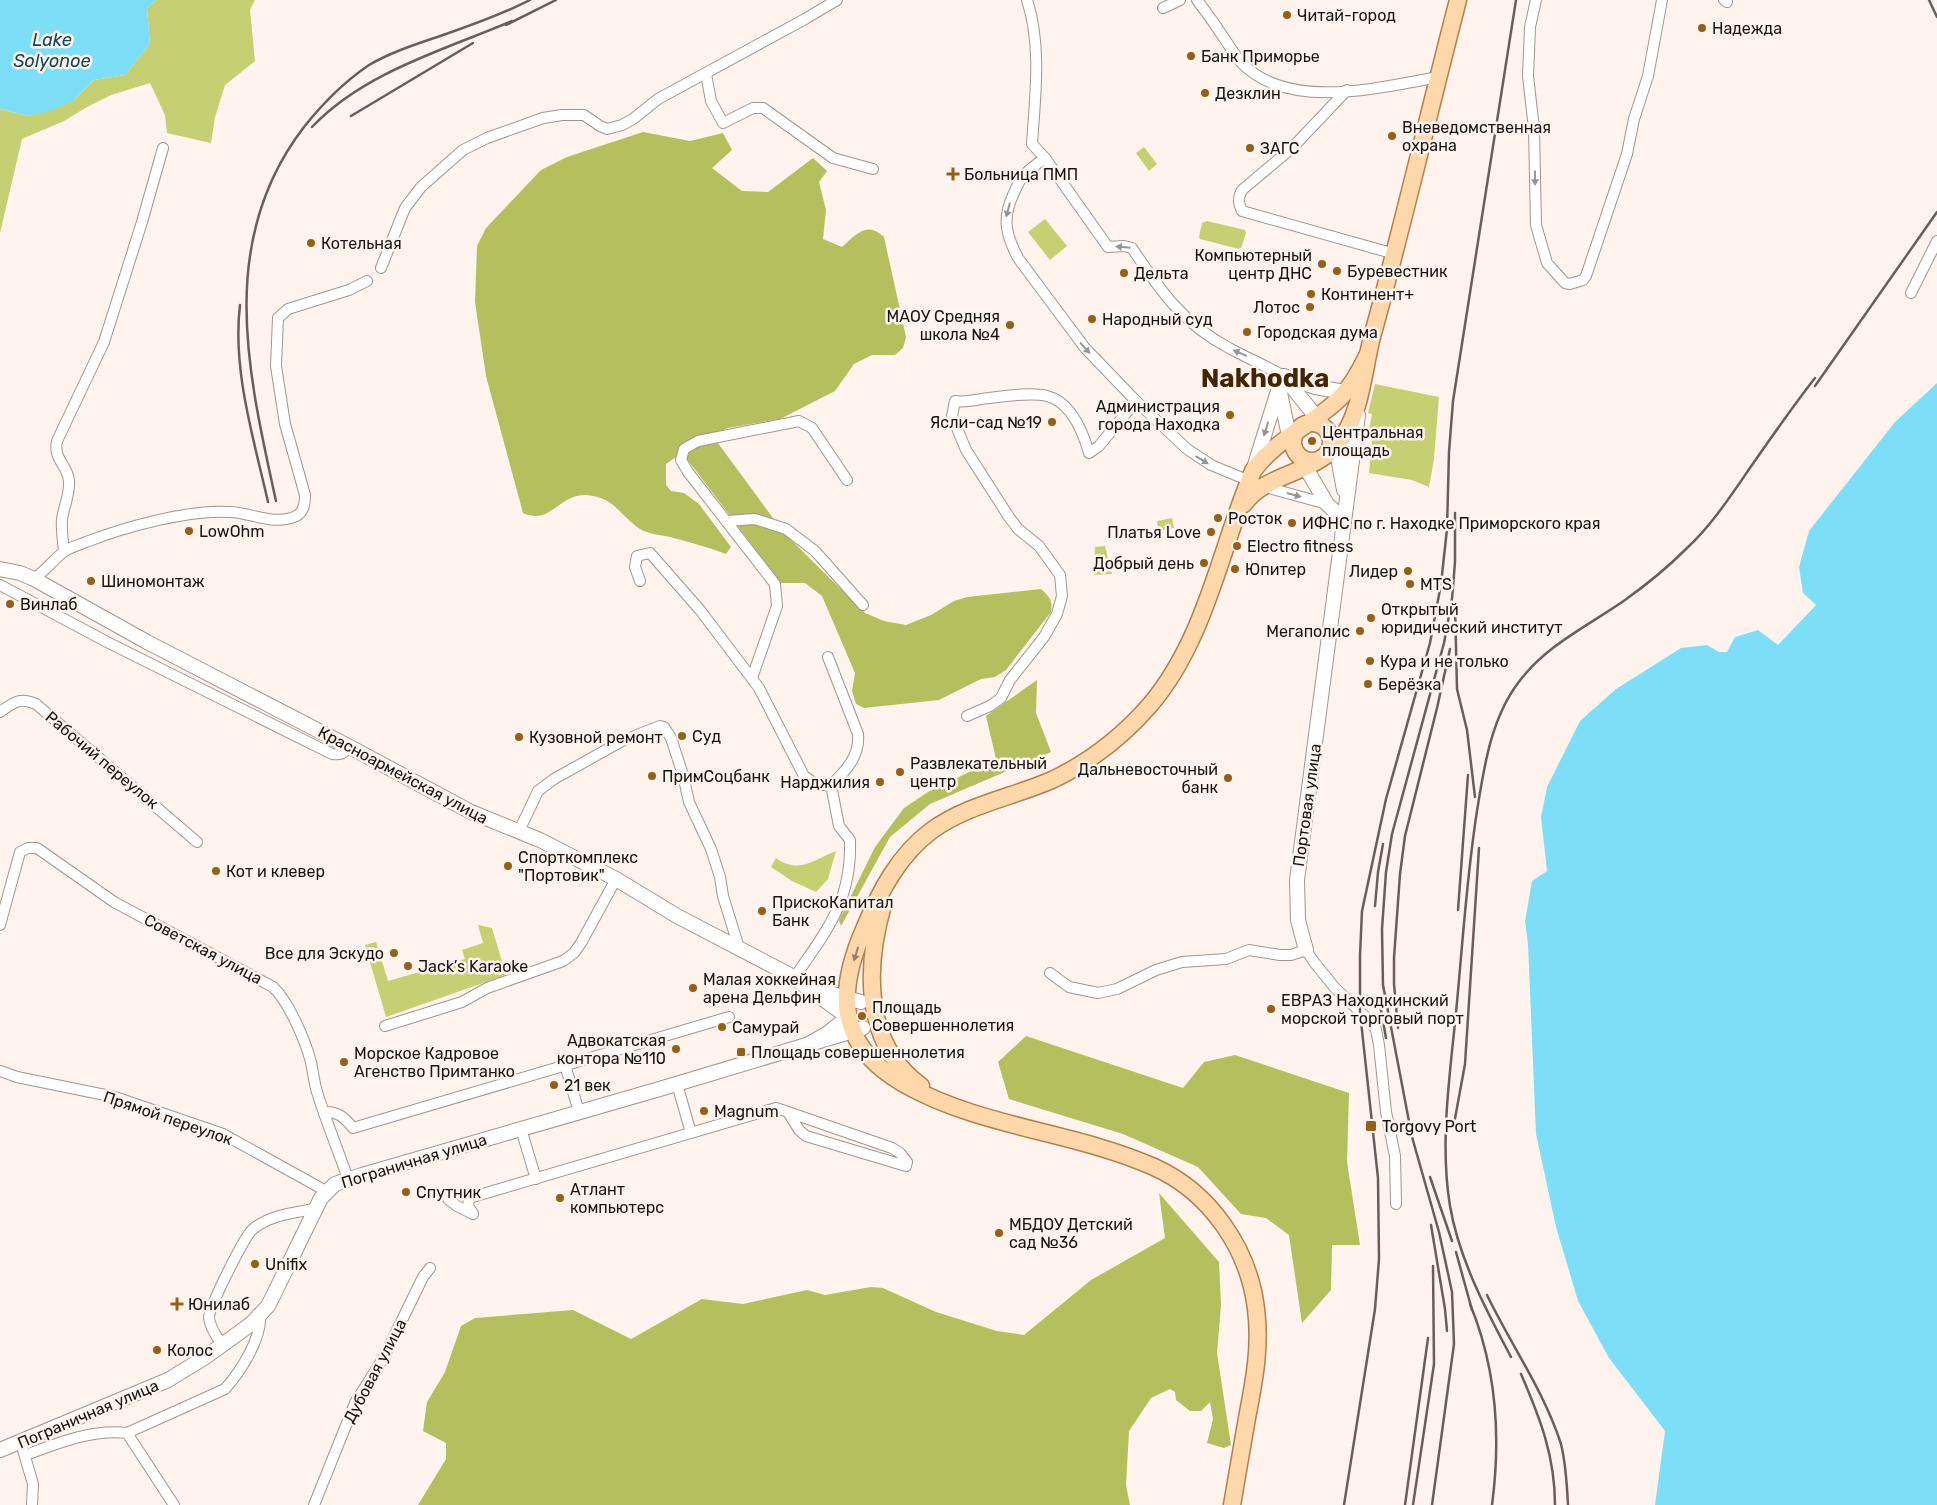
<svg xmlns="http://www.w3.org/2000/svg" width="1937" height="1505" font-family="Rubik,sans-serif">
	<style>
		.green { fill: #c6cf72 }
		.forest { fill: #b6bf5e }
		.water { fill: #7ddff7 }
		.lines { fill: none; stroke-linecap: round; stroke-linejoin: round }
		.street-casing { stroke: #a09690; stroke-width: 12 }
		.secondary-casing { stroke: #a09690; stroke-width: 16 }
		.primary-casing { stroke: #ad8150; stroke-width: 19 }
		.street { stroke: #fff; stroke-width: 10 }
		.secondary { stroke: #fff; stroke-width: 14 }
		.primary { stroke: #fed7aa; stroke-width: 16 }
		.rail { stroke: #665f5c; stroke-width: 2.5 }
		.oneway { fill: #979594 }
		.oneway2 { fill: #967f66 }
		.poi-dot { fill: #955f16; stroke: #fff3ed; stroke-width: 2 }
		.labels { text-anchor: middle; dominant-baseline: central; stroke-width: 5; stroke-linejoin: round; paint-order: stroke }
		.poi-label { font-size: 16px; fill: #181412; stroke: #fff3ed; text-anchor: start }
		.street-label { font-size: 16px; fill: #181412; stroke: #fff3ed }
		.water-label { font-size: 18px; font-style: italic; fill: #0f4a57; stroke: #fff3ed }
		.town-label { font-size: 26px; font-weight: bold; fill: #402604; stroke: #fff3ed }
	</style>
	<rect width="100%" height="100%" fill="#fff3ed"/>
	<g class="green">
		<polygon points="157,0 255,0 250,10 255,61 225,85 215,117 211,143 167,133 165,115 150,83 111,95 87,107 64,121 22,139 0,233 0,109 28,116 73,101 94,80 125,75 150,44 147,8"/>
		<polygon points="1144,147 1157,164 1149,171 1136,153"/>
		<polygon points="1045,219 1067,246 1050,260 1028,232"/>
		<polygon points="1207,221 1245,230 1246,233 1241,248 1239,249 1200,239 1199,237 1202,223"/>
		<polygon points="1375,384 1439,397 1434,459 1429,487 1412,480 1369,473 1372,440 1367,430 1369,430 1372,414 1368,413"/>
		<polygon points="1172,518 1174,528 1158,531 1157,521"/>
		<polygon points="1105,546 1112,574 1094,575 1095,547"/>
		<path d="M836,851l-8,28 -12,13 -24,-11 -21,-14 5,-9c23,17 39,1 60,-7z"/>
		<polygon points="478,925 492,928 506,975 386,1017 365,945 376,942 388,981 465,959 462,950 483,943"/>
	</g>
	<g class="forest">
		<path d="M643,132l47,9 33,-8 9,17 -20,18 30,23 26,1 45,-34 14,13 -8,11 7,28 -3,29 19,8c15,-13 24,-26 42,-10l22,100 -3,11 -8,7h-23l-18,9 -19,27 -55,28 -52,9 -16,7 72,98 81,80 19,8 22,4 25,-10 23,-14 13,-4 74,-8c9,8 12,12 10,23l-45,58 -11,7 -14,2 -42,21 -75,8 -8,-4 -4,-13 3,-18 -33,-77 -17,-13h-24l-94,-124 -11,-2 -10,7v21l5,6 13,2 15,11 32,43 -5,7c-19,-7 -37,-12 -56,-17 -9,-2 -22,-3 -30,-8 -21,-14 -25,-32 -54,-34 -26,-2 -36,31 -63,18l-37,-137 -11,-74 2,-56 9,-18 55,-58 26,-13z"/>
		<polygon points="1037,680 1036,713 1051,752 930,804 890,837 841,926 839,920 875,847 904,808 928,792 996,759 986,716"/>
		<polygon points="1026,1036 1183,1088 1204,1062 1235,1055 1349,1093 1347,1162 1360,1245 1332,1245 1331,1290 1302,1323 1289,1235 1266,1218 1241,1214 1198,1167 1123,1134 1009,1099 998,1062"/>
		<polygon points="1159,1193 1219,1262 1221,1305 1217,1353 1231,1445 1224,1448 1207,1443 1213,1419 1210,1402 1201,1411 1190,1411 1176,1400 1175,1392 1170,1389 1151,1398 1129,1431 1126,1485 1130,1505 418,1505 446,1459 446,1443 423,1431 427,1402 445,1372 461,1326 475,1318 573,1310 631,1339 702,1299 743,1304 807,1290 825,1295 871,1287 883,1288 936,1312 997,1331 1024,1335 1091,1280 1165,1238"/>
	</g>
	<g class="water">
		<polygon points="0,0 157,0 147,8 150,44 125,75 94,80 73,101 48,112 28,116 0,109"/>
		<polygon points="1937,383 1937,1505 1655,1505 1665,1431 1609,1358 1578,1301 1556,1227 1536,1134 1528,944 1525,921 1532,881 1547,871 1541,817 1547,787 1580,721 1616,689 1681,648 1707,645 1719,652 1727,652 1735,637 1758,630 1778,645 1816,605 1803,593 1799,567 1809,531 1895,422"/>
	</g>
	<g class="lines">
		<g class="street-casing">
			<g id="street">
				<path d="M1027,0c15,46 8,97 5,144l13,14 63,89 16,-1 8,2c27,41 51,76 97,100 18,10 36,17 54,28"/>
				<path d="M1197,0c10,13 20,27 29,41 6,9 12,20 21,27 49,42 134,19 192,9"/>
				<polyline points="1536,0 1530,27 1528,76 1534,129 1536,225 1547,263 1565,283 1570,284 1583,280 1586,276 1627,154 1634,119 1648,76 1662,0"/>
				<polyline points="1724,0 1727,2"/>
				<polyline points="1163,8 1180,0"/>
				<polyline points="706,74 711,101 723,123 753,108 763,108 833,158 873,169"/>
				<path d="M1347,90l-55,58 -50,42c-4,8 -4,12 0,21l153,43"/>
				<path d="M1045,158c-7,5 -15,11 -21,17 -5,5 -8,14 -11,20 -11,24 -7,40 5,63l67,90 51,53 51,48 24,16 51,21 65,18"/>
				<polyline points="381,268 405,208 421,187 463,150 487,138 543,118 562,115 584,115 600,126 607,129 622,125 633,119 658,99 805,19 837,0"/>
				<polyline points="1911,293 1937,241"/>
				<polyline points="727,521 755,519 786,529 815,551 863,605"/>
				<path d="M64,551c-1,-10 -3,-22 -2,-32 2,-13 8,-25 7,-38 -1,-16 -16,-21 -12,-40l47,-99 38,-120 21,-74"/>
				<path d="M34,579c10,-7 23,-23 31,-28 6,-4 14,-6 21,-9 39,-15 103,-33 145,-30 19,1 40,12 60,6 12,-3 14,-12 14,-23l-20,-71 -9,-58 2,-48 10,-9 61,-19 18,-9"/>
				<polyline points="640,581 635,567 637,556 650,553 700,610 759,688 804,776 817,785 831,785"/>
				<path d="M0,585l109,58 223,111c8,1 13,0 16,-8"/>
				<path d="M828,657l30,77c2,22 -12,37 -27,51"/>
				<polyline points="752,678 777,606 775,584 688,472 681,460 684,449 698,441 799,421 812,428 847,480"/>
				<path d="M0,712c14,-10 20,-15 36,-8l161,138"/>
				<path d="M967,716l23,-10 11,-8 9,-18 34,-43 13,-23 5,-18 -2,-21 -21,-29 -21,-17 -9,-12 -43,-67 -14,-34 3,-15c12,2 22,-2 34,-3 16,-2 43,-6 58,-2 24,6 36,36 42,57l10,-7 37,-45"/>
				<polyline points="519,831 538,791 554,779 622,741 660,726 664,727 671,738 683,775 689,802 711,849 720,877 723,896 739,948"/>
				<path d="M0,925l20,-73 8,-4h9l77,54 159,85c16,15 32,53 38,75 2,10 3,20 6,30 9,29 21,58 31,87"/>
				<polyline points="1050,973 1069,987 1098,993 1117,989 1156,970 1182,962 1226,959 1249,950 1280,955 1291,955 1306,950 1314,962 1335,988 1371,1022 1376,1030 1379,1045 1386,1112 1395,1156 1396,1204"/>
				<path d="M794,978c33,-48 58,-77 56,-138l-11,-14 -8,-41"/>
				<polyline points="385,1026 462,1002 487,988 563,961 574,953 581,943 616,879"/>
				<polyline points="565,1065 579,1112"/>
				<polyline points="0,1071 17,1077 115,1097 223,1134 326,1191"/>
				<polyline points="677,1084 691,1133"/>
				<path d="M324,1112c14,-1 21,6 29,16l376,-111"/>
				<polyline points="521,1129 536,1179"/>
				<polyline points="448,1199 457,1206 473,1214"/>
				<polyline points="473,1214 468,1206 469,1198 776,1108 788,1112 892,1148 900,1153 907,1162 906,1166 806,1136 799,1130 788,1112"/>
				<path d="M222,1345c-5,-8 -12,-17 -13,-27 0,-11 35,-81 44,-89 17,-14 41,-16 61,-20"/>
				<path d="M127,1433l98,-44c15,-17 37,-50 35,-74"/>
				<polyline points="23,1450 33,1484 32,1505"/>
				<path d="M26,1455c32,-12 66,-26 101,-22l47,72"/>
				<polyline points="314,1505 355,1403 384,1357 423,1277 430,1268"/>
			</g>
		</g>
		<g class="secondary-casing">
			<g id="secondary">
				<polyline points="1283,376 1327,430 1338,458 1344,490"/>
				<polyline points="1284,376 1315,387 1345,392"/>
				<polyline points="1279,388 1289,436 1296,451 1327,504 1344,520"/>
				<polyline points="1254,468 1278,391"/>
				<polyline points="0,569 20,573 34,579 147,642 348,746 471,812 540,840 616,879 677,916 788,974 848,1017 828,1033 807,1045"/>
				<polyline points="1306,950 1298,920 1297,880 1358,415"/>
				<polyline points="815,989 861,1002"/>
				<polyline points="0,1450 168,1380 204,1358 251,1324 268,1306 275,1292 321,1198 335,1184 362,1175 663,1088 863,1028"/>
			</g>
		</g>
		<g class="primary-casing">
			<g id="primary">
				<circle cx="1312" cy="442" r="19"/>
				<path d="M1244,504c24,-33 72,-29 96,-63 22,-30 23,-69 32,-104 31,-112 57,-225 86,-337"/>
				<path d="M883,905c-18,63 -20,139 38,181"/>
				<path d="M1232,1505c5,-29 10,-58 15,-87 7,-36 14,-72 9,-109 -7,-60 -46,-117 -102,-142 -81,-36 -172,-39 -250,-83 -26,-15 -47,-34 -55,-65 -7,-30 4,-65 16,-92 15,-36 34,-72 66,-96 35,-26 82,-34 121,-51 38,-18 71,-44 98,-75 56,-66 70,-156 103,-234 22,-31 59,-46 86,-72 13,-13 21,-28 29,-45"/>
			</g>
		</g>
		<use href="#street" class="street"/>
		<use href="#secondary" class="secondary"/>
		<use href="#primary" class="primary"/>
		<g class="rail">
			<polyline points="1929,0 1937,17"/>
			<polyline points="506,25 556,0"/>
			<polyline points="351,116 473,43"/>
			<path d="M312,127c52,-55 132,-77 200,-106"/>
			<path d="M240,305c-8,64 14,135 28,197"/>
			<polyline points="1815,386 1937,212"/>
			<path d="M276,501c-28,-128 -60,-260 28,-374 19,-24 40,-45 65,-62 24,-14 51,-22 77,-31 29,-10 57,-20 84,-34"/>
			<polyline points="1455,606 1457,689 1467,730 1475,797"/>
			<polyline points="1375,906 1378,872 1383,844"/>
			<polyline points="1458,910 1468,775"/>
			<polyline points="1379,999 1386,1038"/>
			<polyline points="1398,1028 1394,984 1394,958 1400,874 1405,836 1437,708 1450,649"/>
			<polyline points="1454,1124 1465,1064 1479,848"/>
			<polyline points="1430,1177 1452,1241"/>
			<polyline points="1431,1225 1445,1309 1447,1331"/>
			<polyline points="1456,1252 1472,1310"/>
			<path d="M1487,1295c24,50 57,96 74,149 5,20 6,41 7,61"/>
			<path d="M1470,1304c26,63 31,133 22,201"/>
			<path d="M1511,1357c-25,-47 -52,-98 -61,-151 -11,-67 1,-137 7,-204 6,-64 10,-128 20,-191 7,-44 14,-92 41,-128 28,-38 70,-57 107,-83 21,-15 42,-32 61,-51 26,-24 46,-55 66,-84 21,-30 41,-59 63,-87"/>
			<path d="M1521,1374c19,44 34,82 34,131"/>
			<polyline points="1344,1505 1375,1309 1379,1259 1378,1178 1360,1012 1360,955 1362,911 1386,799 1430,643 1441,584 1447,529 1449,452 1453,401 1516,0"/>
			<polyline points="1405,1505 1428,1338"/>
			<polyline points="1413,1505 1434,1364 1433,1266"/>
			<polyline points="1432,1505 1454,1344 1452,1292 1439,1232 1412,1137 1383,985 1382,929 1386,872 1392,834 1444,643 1452,599 1455,562 1455,513"/>
		</g>
	</g>
	<defs><path id="oneway-solid" d="M-6-.8H1V-3.2L6.5 0L1 3.2V.8H-6Z" transform="scale(1.25)"/></defs>
	<g class="oneway">
		<use href="#oneway-solid" transform="translate(1535 178) rotate(89)"/>
		<use href="#oneway-solid" transform="translate(1008 210) rotate(105)"/>
		<use href="#oneway-solid" transform="translate(1123 247) rotate(-175)"/>
		<use href="#oneway-solid" transform="translate(1085 348) rotate(48)"/>
		<use href="#oneway-solid" transform="translate(1240 353) rotate(-156)"/>
		<use href="#oneway-solid" transform="translate(1266 429) rotate(107)"/>
		<use href="#oneway-solid" transform="translate(1202 460) rotate(31)"/>
		<use href="#oneway-solid" transform="translate(1294 495) rotate(15)"/>
	</g>
	<use class="oneway2" href="#oneway-solid" transform="translate(856 954) rotate(107)"/>
	<g class="poi-dot">
		<circle cx="1287" cy="15" r="5"/>
		<circle cx="1702" cy="28" r="5"/>
		<circle cx="1191" cy="56" r="5"/>
		<circle cx="1205" cy="93" r="5"/>
		<circle cx="1392" cy="136" r="5"/>
		<circle cx="1250" cy="148" r="5"/>
		<path d="M950.5 166.5h5v5h5v5h-5v5h-5v-5h-5v-5h5z"/>
		<circle cx="311" cy="243" r="5"/>
		<circle cx="1322" cy="264" r="5"/>
		<circle cx="1337" cy="271" r="5"/>
		<circle cx="1124" cy="273" r="5"/>
		<circle cx="1311" cy="294" r="5"/>
		<circle cx="1310" cy="307" r="5"/>
		<circle cx="1092" cy="319" r="5"/>
		<circle cx="1010" cy="325" r="5"/>
		<circle cx="1247" cy="332" r="5"/>
		<circle cx="1230" cy="415" r="5"/>
		<circle cx="1052" cy="422" r="5"/>
		<circle cx="1312" cy="441" r="5"/>
		<circle cx="1218" cy="518" r="5"/>
		<circle cx="1292" cy="523" r="5"/>
		<circle cx="189" cy="531" r="5"/>
		<circle cx="1211" cy="532" r="5"/>
		<circle cx="1237" cy="546" r="5"/>
		<circle cx="1204" cy="563" r="5"/>
		<circle cx="1235" cy="569" r="5"/>
		<circle cx="1408" cy="571" r="5"/>
		<circle cx="91" cy="581" r="5"/>
		<circle cx="1410" cy="584" r="5"/>
		<circle cx="10" cy="604" r="5"/>
		<circle cx="1371" cy="618" r="5"/>
		<circle cx="1360" cy="631" r="5"/>
		<circle cx="1370" cy="661" r="5"/>
		<circle cx="1368" cy="684" r="5"/>
		<circle cx="682" cy="736" r="5"/>
		<circle cx="519" cy="737" r="5"/>
		<circle cx="900" cy="772" r="5"/>
		<circle cx="652" cy="776" r="5"/>
		<circle cx="1228" cy="778" r="5"/>
		<circle cx="880" cy="782" r="5"/>
		<circle cx="508" cy="866" r="5"/>
		<circle cx="216" cy="871" r="5"/>
		<circle cx="762" cy="911" r="5"/>
		<circle cx="394" cy="953" r="5"/>
		<circle cx="408" cy="966" r="5"/>
		<circle cx="693" cy="988" r="5"/>
		<circle cx="1271" cy="1009" r="5"/>
		<circle cx="862" cy="1016" r="5"/>
		<circle cx="722" cy="1027" r="5"/>
		<circle cx="676" cy="1049" r="5"/>
		<rect x="736" y="1047" width="10" height="10" rx="2.5"/>
		<circle cx="344" cy="1062" r="5"/>
		<circle cx="554" cy="1085" r="5"/>
		<circle cx="704" cy="1111" r="5"/>
		<rect x="1365" y="1120" width="12" height="12" rx="2.5"/>
		<circle cx="406" cy="1192" r="5"/>
		<circle cx="560" cy="1198" r="5"/>
		<circle cx="999" cy="1233" r="5"/>
		<circle cx="255" cy="1264" r="5"/>
		<path d="M174.5 1296.5h5v5h5v5h-5v5h-5v-5h-5v-5h5z"/>
		<circle cx="157" cy="1350" r="5"/>
	</g>
	<g class="labels">
		<g class="poi-label">
			<text x="1297" y="15">Читай-город</text>
			<text x="1712" y="28">Надежда</text>
			<text x="1201" y="56">Банк Приморье</text>
			<text x="1215" y="93">Дезклин</text>
			<text x="1402" y="127">Вневедомственная<tspan x="1402" dy="18">охрана</tspan></text>
			<text x="1260" y="148">ЗАГС</text>
			<text x="964" y="174">Больница ПМП</text>
			<text x="321" y="243">Котельная</text>
			<text x="1312" y="255" text-anchor="end">Компьютерный<tspan x="1312" dy="18">центр ДНС</tspan></text>
			<text x="1347" y="271">Буревестник</text>
			<text x="1134" y="273">Дельта</text>
			<text x="1321" y="294">Континент+</text>
			<text x="1300" y="307" text-anchor="end">Лотос</text>
			<text x="1000" y="316" text-anchor="end">МАОУ Средняя<tspan x="1000" dy="18">школа №4</tspan></text>
			<text x="1102" y="319">Народный суд</text>
			<text x="1257" y="332">Городская дума</text>
			<text x="1220" y="406" text-anchor="end">Администрация<tspan x="1220" dy="18">города Находка</tspan></text>
			<text x="1042" y="422" text-anchor="end">Ясли-сад №19</text>
			<text x="1322" y="432">Центральная<tspan x="1322" dy="18">площадь</tspan></text>
			<text x="1228" y="518">Росток</text>
			<text x="1302" y="523">ИФНС по г. Находке Приморского края</text>
			<text x="199" y="531">LowOhm</text>
			<text x="1201" y="532" text-anchor="end">Платья Love</text>
			<text x="1247" y="546">Electro fitness</text>
			<text x="1194" y="563" text-anchor="end">Добрый день</text>
			<text x="1245" y="569">Юпитер</text>
			<text x="1398" y="571" text-anchor="end">Лидер</text>
			<text x="101" y="581">Шиномонтаж</text>
			<text x="1420" y="584">MTS</text>
			<text x="20" y="604">Винлаб</text>
			<text x="1381" y="609">Открытый<tspan x="1381" dy="18">юридический институт</tspan></text>
			<text x="1350" y="631" text-anchor="end">Мегаполис</text>
			<text x="1380" y="661">Кура и не только</text>
			<text x="1378" y="684">Берёзка</text>
			<text x="692" y="736">Суд</text>
			<text x="529" y="737">Кузовной ремонт</text>
			<text x="910" y="763">Развлекательный<tspan x="910" dy="18">центр</tspan></text>
			<text x="1218" y="769" text-anchor="end">Дальневосточный<tspan x="1218" dy="18">банк</tspan></text>
			<text x="662" y="776">ПримСоцбанк</text>
			<text x="870" y="782" text-anchor="end">Нарджилия</text>
			<text x="518" y="857">Спорткомплекс<tspan x="518" dy="18">"Портовик"</tspan></text>
			<text x="226" y="871">Кот и клевер</text>
			<text x="772" y="902">ПрискоКапитал<tspan x="772" dy="18">Банк</tspan></text>
			<text x="384" y="953" text-anchor="end">Все для Эскудо</text>
			<text x="418" y="966">Jack’s Karaoke</text>
			<text x="703" y="979">Малая хоккейная<tspan x="703" dy="18">арена Дельфин</tspan></text>
			<text x="1281" y="1000">ЕВРАЗ Находкинский<tspan x="1281" dy="18">морской торговый порт</tspan></text>
			<text x="872" y="1007">Площадь<tspan x="872" dy="18">Совершеннолетия</tspan></text>
			<text x="732" y="1027">Самурай</text>
			<text x="666" y="1040" text-anchor="end">Адвокатская<tspan x="666" dy="18">контора №110</tspan></text>
			<text x="751" y="1052">Площадь совершеннолетия</text>
			<text x="354" y="1053">Морское Кадровое<tspan x="354" dy="18">Агенство Примтанко</tspan></text>
			<text x="564" y="1085">21 век</text>
			<text x="714" y="1111">Magnum</text>
			<text x="1382" y="1126">Torgovy Port</text>
			<text x="570" y="1189">Атлант<tspan x="570" dy="18">компьютерс</tspan></text>
			<text x="416" y="1192">Спутник</text>
			<text x="1009" y="1224">МБДОУ Детский<tspan x="1009" dy="18">сад №36</tspan></text>
			<text x="265" y="1264">Unifix</text>
			<text x="188" y="1304">Юнилаб</text>
			<text x="167" y="1350">Колос</text>
		</g>
		<g class="street-label">
			<text transform="translate(102 760) rotate(40)">Рабочий переулок</text>
			<text transform="translate(403 775) rotate(28)">Красноармейская улица</text>
			<text transform="translate(1307 805) rotate(-82)">Портовая улица</text>
			<text transform="translate(203 949) rotate(28)">Советская улица</text>
			<text transform="translate(168 1118) rotate(19)">Прямой переулок</text>
			<text transform="translate(414 1161) rotate(-17)">Пограничная улица</text>
			<text transform="translate(375 1371) rotate(-62)">Дубовая улица</text>
			<text transform="translate(88 1414) rotate(-23)">Пограничная улица</text>
		</g>
		<g class="water-label">
			<text x="52" y="40">Lake<tspan x="52" dy="21">Solyonoe</tspan></text>
		</g>
		<g class="town-label">
			<text x="1265" y="378">Nakhodka</text>
		</g>
	</g>
</svg>
